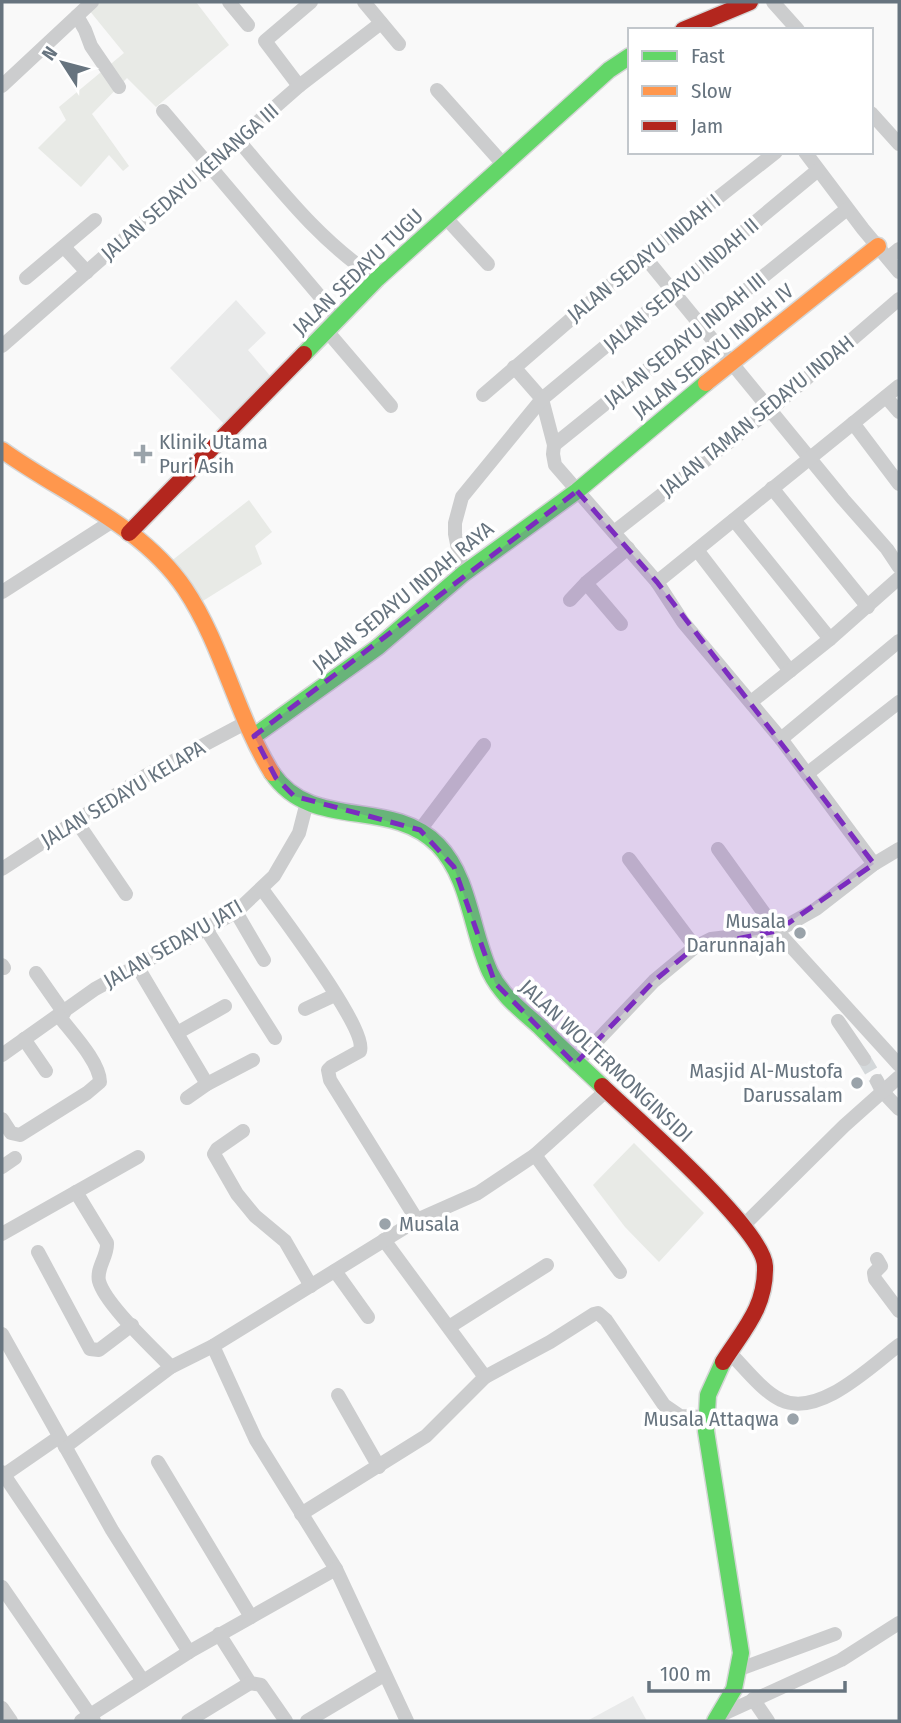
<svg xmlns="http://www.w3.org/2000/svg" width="901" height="1723" font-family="'Fira Sans Condensed',sans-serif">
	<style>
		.built { fill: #e9eaea }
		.green { fill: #e8eae6 }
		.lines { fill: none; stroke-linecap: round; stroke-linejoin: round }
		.street-tunnel { stroke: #d4d8da; stroke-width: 14; stroke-dasharray: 14 7; stroke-linecap: butt }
		.fast-casing { stroke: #d5d6d6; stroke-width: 19 }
		.slow-casing { stroke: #d5d6d6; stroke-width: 19 }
		.jam-casing { stroke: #d5d6d6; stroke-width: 19 }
		.street { stroke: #cccdce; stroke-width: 14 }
		.fast { stroke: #63d668; stroke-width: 16 }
		.slow { stroke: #ff974d; stroke-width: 16 }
		.jam { stroke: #b3261e; stroke-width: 16 }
		.marked { fill: #7b2cbf; fill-opacity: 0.2; stroke: #7b2cbf; stroke-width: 5; stroke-dasharray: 14 9; stroke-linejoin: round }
		.poi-dot { fill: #9aa3aa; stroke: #fff; stroke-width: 2.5 }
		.labels { text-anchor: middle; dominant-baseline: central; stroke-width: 7; stroke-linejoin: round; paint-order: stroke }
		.street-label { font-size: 21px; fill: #67747f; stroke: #fff }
		.poi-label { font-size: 21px; fill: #67747f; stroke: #fff; text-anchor: end }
	</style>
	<rect width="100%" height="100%" fill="#f9f9f9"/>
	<g class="built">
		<polygon points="236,300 266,333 248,350 272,378 224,424 170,368"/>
		<polygon points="633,1696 647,1721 587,1721"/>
	</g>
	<g class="green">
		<polygon points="98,2 196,2 229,45 156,107 127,78 92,114 129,166 123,171 109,155 81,187 38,148 66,120 59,107 124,53 89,10"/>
		<polygon points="249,500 272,532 255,546 262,564 198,604 170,562"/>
		<polygon points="634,1143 704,1213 659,1262 625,1227 593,1185"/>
	</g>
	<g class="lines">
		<polyline class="street-tunnel" points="864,1059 877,1081"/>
		<g class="fast-casing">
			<g id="fast">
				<polyline points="304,354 377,279 609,70 630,56"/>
				<polyline points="254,736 378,647 463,574 577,491 706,383"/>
				<path d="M272,773c41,60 118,23 166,72 32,33 33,86 52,127 11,23 31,38 50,55 20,20 41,39 62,59"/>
				<polyline points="715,1721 734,1689 741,1653 706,1431 708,1395 723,1362"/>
			</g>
		</g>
		<g class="slow-casing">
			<g id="slow">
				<polyline points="706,383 878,246"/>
				<path d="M2,450c61,44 140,75 183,139 38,57 51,126 87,184"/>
			</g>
		</g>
		<g class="jam-casing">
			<g id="jam">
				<polyline points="683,30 750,2"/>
				<polyline points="129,533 304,354"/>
				<path d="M602,1086c31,30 162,143 163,180 1,42 -22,64 -42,96"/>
			</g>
		</g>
		<g class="street">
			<polyline points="229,2 248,25"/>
			<polyline points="364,2 399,44"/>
			<polyline points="773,2 798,30"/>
			<polyline points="77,16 85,30 91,46 119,87"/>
			<polyline points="2,86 92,2"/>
			<polyline points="299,86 265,41 311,2"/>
			<polyline points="437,90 503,164"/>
			<polyline points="163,111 339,319"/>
			<polyline points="871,113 899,144"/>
			<path d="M238,140c45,53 81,100 139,139"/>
			<polyline points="805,152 863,229 899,272"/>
			<polyline points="445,217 488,264"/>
			<polyline points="64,247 87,272"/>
			<polyline points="644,256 843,499 887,549 899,567"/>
			<polyline points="888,258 899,249"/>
			<polyline points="26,278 95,220"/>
			<polyline points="327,331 391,406"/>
			<polyline points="2,346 299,86 381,23"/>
			<polyline points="514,367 542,399 554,445 553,454 555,465 657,582 683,622 781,739 874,864"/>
			<polyline points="483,395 644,256 776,152"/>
			<polyline points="886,397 899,412"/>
			<polyline points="853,423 899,484"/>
			<polyline points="554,445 847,209"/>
			<polyline points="772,488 868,607"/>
			<polyline points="734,520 830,639"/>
			<polyline points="614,532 770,410 899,299"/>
			<polyline points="697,550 790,671"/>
			<polyline points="463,574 455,534 455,523 462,497 542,399 818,170"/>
			<polyline points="657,582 899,386"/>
			<polyline points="586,583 621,624"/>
			<polyline points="2,592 111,522"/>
			<polyline points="570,600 586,583 628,548"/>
			<polyline points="751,702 830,639 899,578"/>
			<polyline points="781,739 899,641"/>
			<polyline points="808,773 899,702"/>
			<polyline points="77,822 126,894"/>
			<polyline points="420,830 484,745"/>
			<polyline points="718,849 777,931 899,1065"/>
			<polyline points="629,859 695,947"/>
			<polyline points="2,869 145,776 247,722"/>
			<path d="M262,889c17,24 106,140 98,162l-29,16 -3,3 2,10 87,140"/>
			<polyline points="236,912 264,960"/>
			<polyline points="206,929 275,1038"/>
			<polyline points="2,965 4,968"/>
			<polyline points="137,966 207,1084"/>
			<polyline points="36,973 64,1013"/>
			<polyline points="305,1009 335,995"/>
			<polyline points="838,1021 864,1059"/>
			<polyline points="177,1033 225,1006"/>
			<polyline points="24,1039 46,1071"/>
			<polyline points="2,1055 95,989 236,912 274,876 299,833 307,802"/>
			<polyline points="575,1064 654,981 695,947 711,939 777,931 816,909 874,864 899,849"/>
			<polyline points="877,1081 882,1091 899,1109"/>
			<polyline points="187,1098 207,1084 253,1060"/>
			<path d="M2,1119l9,14 9,2 67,-42 13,-11c0,-20 -29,-50 -41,-66"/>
			<polyline points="243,1131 217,1149 214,1154 237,1194 255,1216 285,1241 311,1286"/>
			<polyline points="535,1155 620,1272"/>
			<polyline points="2,1167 15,1158"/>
			<path d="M76,1192l31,51c1,13 -11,25 -8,38 6,23 54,67 72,86"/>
			<polyline points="744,1225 844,1126 899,1077"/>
			<polyline points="2,1234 138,1157"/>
			<polyline points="384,1240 485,1377"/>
			<polyline points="38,1252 90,1349 99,1350 132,1325"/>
			<polyline points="877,1259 881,1266 874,1273 875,1279 899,1311"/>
			<polyline points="335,1271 368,1317"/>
			<polyline points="449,1327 547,1265"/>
			<polyline points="2,1334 112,1530 189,1652"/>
			<polyline points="213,1346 256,1440 336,1569 407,1721"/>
			<path d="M729,1352c14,14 34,40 52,48 38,18 90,-34 118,-55"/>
			<polyline points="338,1395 379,1467"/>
			<polyline points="65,1447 171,1367 213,1346 417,1220 478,1193 535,1155 606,1091"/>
			<polyline points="158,1462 251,1617"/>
			<polyline points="2,1472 143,1681"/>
			<polyline points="4,1475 59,1437"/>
			<polyline points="301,1514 426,1436 485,1377 550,1342 594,1314 598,1313 606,1320 664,1405 680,1416 706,1417"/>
			<polyline points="2,1587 94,1721"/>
			<polyline points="219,1634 250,1683"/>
			<polyline points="740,1669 835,1634"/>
			<polyline points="250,1683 261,1685 286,1721"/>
			<polyline points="753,1699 768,1721"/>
			<polyline points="2,1708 11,1721"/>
			<polyline points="721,1715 841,1660 899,1623"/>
			<polyline points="81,1721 189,1652 336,1569"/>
			<polyline points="188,1721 250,1683"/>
			<polyline points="307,1721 384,1675"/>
		</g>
		<use href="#fast" class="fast"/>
		<use href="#slow" class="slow"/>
		<use href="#jam" class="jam"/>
	</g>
	<path class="marked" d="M577,491l80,91 217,282 -97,67 -82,16 -41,34 -79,83 -80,-81 -41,-116 -34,-37 -126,-34 -18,-18 -22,-42z"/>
	<g class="poi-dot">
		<path d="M139.5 443.5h7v7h7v7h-7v7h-7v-7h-7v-7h7z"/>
		<circle cx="800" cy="933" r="7"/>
		<circle cx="857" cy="1083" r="7"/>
		<circle cx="385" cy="1224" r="7"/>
		<circle cx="793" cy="1419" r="7"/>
	</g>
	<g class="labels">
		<g class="street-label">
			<text transform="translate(190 182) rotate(-41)">JALAN SEDAYU KENANGA III</text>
			<text transform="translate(644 258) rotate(-39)">JALAN SEDAYU INDAH I</text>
			<text transform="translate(358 272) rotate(-44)">JALAN SEDAYU TUGU</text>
			<text transform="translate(681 285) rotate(-40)">JALAN SEDAYU INDAH II</text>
			<text transform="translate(685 340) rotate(-39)">JALAN SEDAYU INDAH III</text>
			<text transform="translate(713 351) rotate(-39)">JALAN SEDAYU INDAH IV</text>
			<text transform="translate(757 416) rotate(-39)">JALAN TAMAN SEDAYU INDAH</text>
			<text transform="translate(403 597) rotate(-39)">JALAN SEDAYU INDAH RAYA</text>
			<text transform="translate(123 794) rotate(-31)">JALAN SEDAYU KELAPA</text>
			<text transform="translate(173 944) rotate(-30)">JALAN SEDAYU JATI</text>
			<text transform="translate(606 1061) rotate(43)">JALAN WOLTERMONGINSIDI</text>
		</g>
		<g class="poi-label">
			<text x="159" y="442" text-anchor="start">Klinik Utama<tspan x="159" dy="24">Puri Asih</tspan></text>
			<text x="786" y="921">Musala<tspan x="786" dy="24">Darunnajah</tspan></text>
			<text x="843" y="1071">Masjid Al-Mustofa<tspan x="843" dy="24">Darussalam</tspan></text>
			<text x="399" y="1224" text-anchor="start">Musala</text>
			<text x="779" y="1419">Musala Attaqwa</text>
		</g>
	</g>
	<rect width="901" height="1723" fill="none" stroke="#67747f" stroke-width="7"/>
	<rect x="628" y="28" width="245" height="126" fill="#ffffff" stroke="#c2c7cc" stroke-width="2"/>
	<rect x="642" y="51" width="35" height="10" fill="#63d668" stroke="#c2c7cc" stroke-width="2"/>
	<text x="691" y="63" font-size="21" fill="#67747f">Fast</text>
	<rect x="642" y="86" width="35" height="10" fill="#ff974d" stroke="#c2c7cc" stroke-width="2"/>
	<text x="691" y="98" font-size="21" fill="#67747f">Slow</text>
	<rect x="642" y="121" width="35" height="10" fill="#b3261e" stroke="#c2c7cc" stroke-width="2"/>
	<text x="691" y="133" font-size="21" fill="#67747f">Jam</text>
	<g transform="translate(63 63) rotate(306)" stroke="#ffffff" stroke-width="5" paint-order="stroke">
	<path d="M0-5L12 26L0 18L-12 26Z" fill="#67747f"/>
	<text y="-10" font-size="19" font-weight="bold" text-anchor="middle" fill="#67747f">N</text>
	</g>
	<path d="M649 1681v10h196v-10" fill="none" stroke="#67747f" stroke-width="3.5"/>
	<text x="660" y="1681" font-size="21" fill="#67747f" stroke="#ffffff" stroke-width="5" paint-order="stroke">100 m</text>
</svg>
